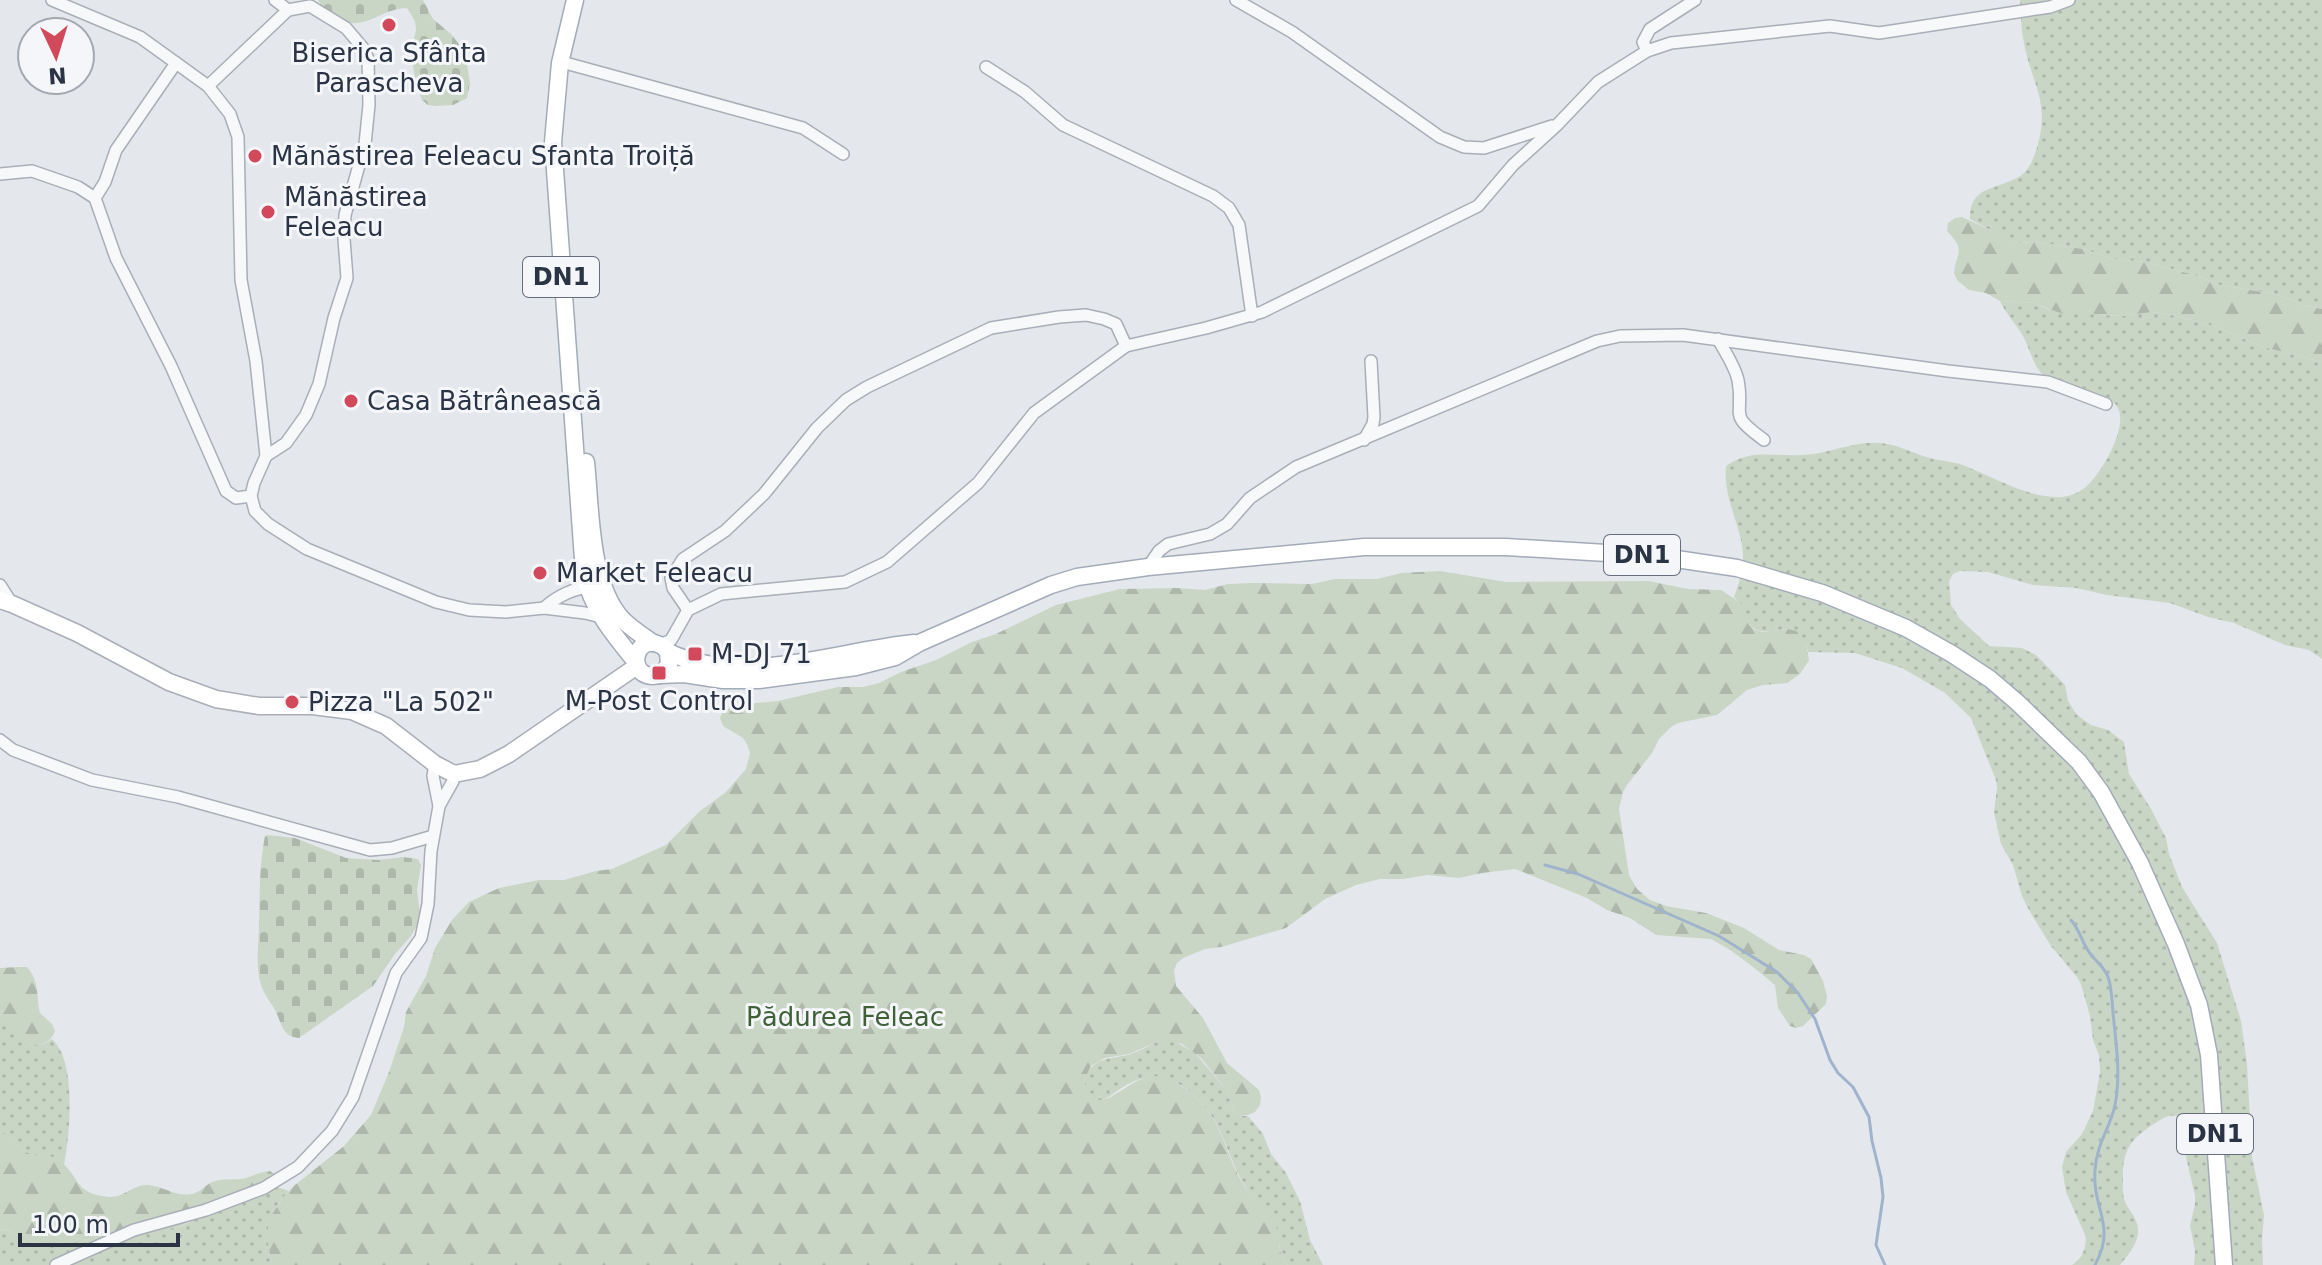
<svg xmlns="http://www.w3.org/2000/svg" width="2322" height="1265" font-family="'DejaVu Sans',sans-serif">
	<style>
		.grass { fill: url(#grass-dots) }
		.forest { fill: url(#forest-firs) }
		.cemetery { fill: url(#cemetery-stones) }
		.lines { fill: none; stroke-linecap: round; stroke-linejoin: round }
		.stream { stroke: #9fb4cc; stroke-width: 3 }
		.street-casing { stroke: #a9aeb7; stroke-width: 14 }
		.secondary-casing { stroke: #a9aeb7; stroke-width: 19 }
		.primary-casing { stroke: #a3abb8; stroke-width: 19 }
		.street { stroke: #f7f8fa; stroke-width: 11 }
		.secondary { stroke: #fff; stroke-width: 16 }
		.primary { stroke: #fff; stroke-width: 16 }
		.poi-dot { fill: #d1495b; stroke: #f4f6f9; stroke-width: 3 }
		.labels { text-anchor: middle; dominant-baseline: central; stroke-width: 6; stroke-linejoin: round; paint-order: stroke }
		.shield { fill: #f4f6f9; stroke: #676e7b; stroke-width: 2 }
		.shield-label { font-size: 24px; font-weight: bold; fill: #2b3445 }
		.poi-label { font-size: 26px; fill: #2b3445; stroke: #f4f6f9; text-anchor: start }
		.park-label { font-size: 26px; fill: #3f6138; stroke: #f4f6f9 }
	</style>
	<defs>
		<pattern id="grass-dots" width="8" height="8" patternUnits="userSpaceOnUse" patternTransform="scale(2)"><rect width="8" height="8" fill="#c9d6c5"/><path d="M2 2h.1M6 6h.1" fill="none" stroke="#adb8ab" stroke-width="1.8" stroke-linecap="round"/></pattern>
		<pattern id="forest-firs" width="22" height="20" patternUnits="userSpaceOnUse" patternTransform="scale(2)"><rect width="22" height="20" fill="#c9d6c5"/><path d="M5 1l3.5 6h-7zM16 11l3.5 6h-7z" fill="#adb8ab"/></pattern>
		<pattern id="cemetery-stones" width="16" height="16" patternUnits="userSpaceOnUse" patternTransform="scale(2)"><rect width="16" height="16" fill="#c9d6c5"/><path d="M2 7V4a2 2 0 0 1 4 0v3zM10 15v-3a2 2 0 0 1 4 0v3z" fill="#adb8ab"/></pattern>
	</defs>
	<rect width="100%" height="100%" fill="#e4e7ec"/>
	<g class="grass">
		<path d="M2020,0h302v309l-18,-4 -29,-11 -55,-9 -22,-9 -52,-14 -33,-3 -30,-10 -48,-7 -15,1 -15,-5 -35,-19c-1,-34 28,-29 50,-43 10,-6 15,-21 18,-32 12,-43 -7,-62 -14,-101 -3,-14 -3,-29 -4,-43z"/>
		<path d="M2000,301l33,2 15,6 39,2 17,4 16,1 33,-4 24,4 40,11 43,19 62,16v297l-13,-9 -24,-5 -51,-22 -26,-6 -38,-14 -63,-8 -31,-7 -43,-3 -45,-13 -28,-1 -7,3 -4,7 2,24 9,14 29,27 33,2 14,7 29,30 3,16 9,14 14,10 17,5 16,12 5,32 22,35 15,29 3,16 13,33 35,56 24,78 6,43 5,93 12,58 -2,25 1,25h-69l1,-15 -5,-24 5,-22v-8l-9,-39 4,-23 -1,-13c-10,-7 -19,-7 -29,-1 -27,17 -38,27 -37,59 0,9 -1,17 3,25 5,9 13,17 12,28 0,11 -11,25 -18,33h-48c10,-6 14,-16 14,-28l-20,-45 -4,-25 4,-15 16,-18 11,-23 7,-39 -1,-17 -6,-15 -3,-24 -9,-32 -4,-7 -26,-31 -22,-36 -7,-14 -9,-31 -12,-21 -7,-32 3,-24 -1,-8 -25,-62 -26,-25 -43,-25 -47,-15 -47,-1 -2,-8 -18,-15c-9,0 -18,4 -26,2 -19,-2 -16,-24 -28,-34 4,-11 9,-25 9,-37 1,-31 -20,-58 -17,-94 25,-18 48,-9 77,-11 28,-1 55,-17 84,-11 16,3 31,11 46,15 10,2 20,3 30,6 30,12 59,30 92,32 12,1 25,-4 33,-12 14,-13 40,-57 30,-77 -9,-18 -53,-18 -71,-30 -14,-9 -16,-28 -24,-42 -7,-12 -17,-22 -23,-35z"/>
		<path d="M0,1014c11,16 31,42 52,25 25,22 18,95 12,126 -12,-11 -24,-6 -38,-13 -11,-4 -17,-16 -26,-22z"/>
		<path d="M1159,1041h15l21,12 31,36 8,23 6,4h8l15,18 8,20 15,19 14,28 10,39 13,25h-35c-12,-15 -6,-21 -12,-33 -8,-17 -22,-30 -31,-46 -23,-39 -20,-67 -60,-98 -16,-13 -38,-14 -57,-4 -17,9 -36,34 -44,-4 8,-22 24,-21 44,-25 11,-3 21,-10 31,-14z"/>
		<path d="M271,1185l18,6c-24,24 -22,42 -18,74h-271v-36l8,1 20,12 16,6h8l22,-10 33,4 45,-13 25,-1z"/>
	</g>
	<g class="forest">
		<path d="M1962,217l57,26 16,-1 48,7 30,10 33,3 52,14 22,9 55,9 29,11 18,4v53l-62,-16 -43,-19 -40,-11 -24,-4 -33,4 -25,-2 -8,-3 -24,3 -30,-11 -33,-2 -14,-8 -17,-3 -12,-10 -3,-7c3,-23 12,-22 -7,-42l1,-8 7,-5z"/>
		<path d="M1440,571l66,11 142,-1 40,8 33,1 20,13 8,22 6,5 8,2 25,-3 8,2 6,6 4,7 3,16 -9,14 -13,9 -24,2 -16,5 -30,25 -39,8 -7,4 -12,12 -7,14 -25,32 -4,7 -4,17 10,66 8,14 13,11 16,6 40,7 38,15 35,22 25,5 7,4 12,22 4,15 -1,8 -23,22 -7,2 -6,-2 -12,-18 -3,-23c-20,-17 -41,-34 -64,-46l-55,-4 -26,-17 -23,-8 -20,-12 -64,-26 -8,-3 -33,4 -23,5 -31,-3 -25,4h-23l-24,6 -31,14 -39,29 -65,19 -16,2 -22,9 -6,5 -3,7 2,16 27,32 24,45 32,27 2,7 -1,8 -5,7 -7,3 -8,1 -6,-4 -8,-23 -25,-31 -19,-14 -15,-3h-8l-30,13 -24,4 -14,8 -7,14 2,8 11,12c20,2 37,-29 67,-23 8,1 15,7 22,12 40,31 35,60 59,98 9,14 26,22 31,38 6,16 -1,24 12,40h-1017l-4,-33 4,-16 12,-19 12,-12 49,-39 27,-31 18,-43 15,-45 2,-15 20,-36 9,-28 17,-28 17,-18 30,-14 40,-8h25l32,-9 16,-2 54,-24 34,-34 25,-18 21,-24 4,-16 -3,-9 -4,-6 -20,-12 -3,-8 3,-7 14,-6 41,-4 60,-14h25l16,-4 22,-11 35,-12 36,-18 24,-8 60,-29 64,-16 58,-1 27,2 23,-6 25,-1 59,1 23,-5h42l24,-6z"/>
		<path d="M18,967h9c13,15 9,29 13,46l12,11 3,7c-12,30 -49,3 -55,-18 0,-11 0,-33 0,-45z"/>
		<path d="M0,1130c10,6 16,19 28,23 9,4 20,0 29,6 25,17 14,34 52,38 15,1 24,-13 39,-12 16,1 30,14 47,8 6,-2 10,-7 15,-10 9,-5 21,-3 31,-4 10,-2 19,-7 29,-8l4,3v4l-15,18 -7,4 -53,16 -22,12 -25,1 -45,13 -33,-4 -22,10h-8l-8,-1 -28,-17 -8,-1z"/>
	</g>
	<g class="cemetery">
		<path d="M318,0h105l10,19 18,15 14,18 5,31 -3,15 -14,7 -17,1 -8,-1 -6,-5 -6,-15 -5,-32 5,-23 -1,-9 -8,-13c-27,0 -43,26 -70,10 -8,-6 -15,-9 -19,-18z"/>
		<path d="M267,835l28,3 51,20 33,2 24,-3 15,2 3,6 -4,25 3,24 -1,8 -8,14 -16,18 -22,32 -74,52c-16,-1 -17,-13 -23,-26 -4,-9 -12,-17 -15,-27 -6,-18 -2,-43 -2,-62 1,-29 0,-57 6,-87z"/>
	</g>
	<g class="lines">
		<g class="stream">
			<polyline points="1545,865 1578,874 1719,936 1777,972 1798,993 1815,1019 1830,1060 1838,1073 1853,1087 1869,1117 1872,1141 1881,1178 1883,1197 1876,1245 1885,1265"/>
			<path d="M2071,920c8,9 11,22 18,32 6,9 15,14 19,25 4,11 4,24 5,36 3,30 8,62 2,92 -5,24 -18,37 -20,65 -3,40 22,55 0,95"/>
		</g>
		<g class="street-casing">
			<g id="street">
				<polyline points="52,0 140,37 208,86 230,114 238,137 241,280 256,361 266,456 254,483 251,496 255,511 268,524 307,549 436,602 469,610 506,612 544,608 585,613 601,617"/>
				<polyline points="1236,0 1292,32 1440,137 1464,147 1484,148 1552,126"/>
				<polyline points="1647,51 1643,42 1650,29 1695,0"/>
				<polyline points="569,64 803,128 843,154"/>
				<polyline points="986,67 1025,92 1063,125 1213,196 1229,208 1239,225 1252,316"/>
				<polyline points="208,86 288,10"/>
				<polyline points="0,174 32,171 78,187 95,198 116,258 171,366 226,491 236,498 251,496"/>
				<polyline points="95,198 105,182 116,150 176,63"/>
				<path d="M1718,339c7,13 17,27 20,41 7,38 -12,32 26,60"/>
				<polyline points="1364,440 1373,424 1374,417 1371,361"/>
				<polyline points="266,456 286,443 306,415 319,384 334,318 347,278 344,239 345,215 365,144 369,105 368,59 363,48 346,28 310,6 288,10 275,0"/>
				<polyline points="1148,567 1159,551 1168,544 1210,534 1227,524 1250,498 1296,467 1597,341 1620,336 1683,335 1948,371 2048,382 2106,404"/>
				<polyline points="0,585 12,604"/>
				<path d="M544,608c12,-11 32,-22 49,-20"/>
				<polyline points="688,610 673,588 671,578 683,559 725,531 764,494 817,428 846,400 867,387 991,328 1059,317 1086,315 1104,319 1116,324 1126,346"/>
				<polyline points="660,645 671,640 688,610 721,594 845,582 887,562 978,483 1034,413 1126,346 1206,328 1262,312 1478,206 1513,165 1557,125 1598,82 1647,51 1671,43 1830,26 1879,33 2050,7 2069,0"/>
				<polyline points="0,740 13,750 92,780 178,797 370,850 392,848 433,836"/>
				<polyline points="435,764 433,776 439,806"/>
				<polyline points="56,1265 134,1230 206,1210 264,1188 298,1167 332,1131 353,1097 396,973 421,938 428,904 431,851 439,806 453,781 454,774"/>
			</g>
		</g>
		<g class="secondary-casing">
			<polyline id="secondary" points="0,600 12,604 77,633 169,682 216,699 259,706 313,706 352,711 386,726 435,764 454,774 480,769 509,754 637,666"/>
		</g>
		<g class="primary-casing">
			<g id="primary">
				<path d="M575,0l-15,63 -7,79 31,431c8,36 29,61 52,89"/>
				<path d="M586,462c5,47 3,122 37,158 9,9 20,16 30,23"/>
				<path d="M668,652l1,13 -9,10c-35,8 -28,-43 0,-30 3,1 6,5 9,7 6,4 17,7 24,9 71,19 150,-11 221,-18"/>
				<polyline points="660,675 684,674 723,680 759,680 856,667 895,657 919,643 1051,585 1077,577 1148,567 1364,547 1506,547 1656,556 1737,568 1822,593 1906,628 1952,654 1990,679 2018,703 2079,762 2101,792 2140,863 2176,944 2199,1005 2209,1055 2224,1265"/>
			</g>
		</g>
		<use href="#street" class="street"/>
		<use href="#secondary" class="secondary"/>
		<use href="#primary" class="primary"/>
	</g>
	<g class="poi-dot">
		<circle cx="389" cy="25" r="8"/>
		<circle cx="255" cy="156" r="8"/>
		<circle cx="268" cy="212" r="8"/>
		<circle cx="351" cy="401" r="8"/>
		<circle cx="540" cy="573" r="8"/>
		<rect x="687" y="646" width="16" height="16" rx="4"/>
		<rect x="651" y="665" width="16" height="16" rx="4"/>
		<circle cx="292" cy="702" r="8"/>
	</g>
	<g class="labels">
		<g class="shield">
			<rect x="523" y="257" width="76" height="40" rx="6"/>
			<rect x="1604" y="535" width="76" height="40" rx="6"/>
			<rect x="2177" y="1114" width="76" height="40" rx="6"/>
		</g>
		<g class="shield-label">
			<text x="561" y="277">DN1</text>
			<text x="1642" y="555">DN1</text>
			<text x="2215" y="1134">DN1</text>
		</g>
		<g class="poi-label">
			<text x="389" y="53" text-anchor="middle">Biserica Sfânta<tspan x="389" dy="30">Parascheva</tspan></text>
			<text x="271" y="156">Mănăstirea Feleacu Sfanta Troiță</text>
			<text x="284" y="197">Mănăstirea<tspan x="284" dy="30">Feleacu</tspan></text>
			<text x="367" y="401">Casa Bătrânească</text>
			<text x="556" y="573">Market Feleacu</text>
			<text x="711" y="654">M-DJ 71</text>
			<text x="659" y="701" text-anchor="middle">M-Post Control</text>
			<text x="308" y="702">Pizza "La 502"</text>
		</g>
		<g class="park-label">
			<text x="845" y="1017">Pădurea Feleac</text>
		</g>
	</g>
	<g transform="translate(56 56) rotate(176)"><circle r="38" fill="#f4f6f9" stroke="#a4a8b1" stroke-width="2"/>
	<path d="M0-6L14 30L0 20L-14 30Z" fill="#d1495b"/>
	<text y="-12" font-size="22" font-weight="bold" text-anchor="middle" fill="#2b3445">N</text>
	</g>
	<path d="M20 1233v12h158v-12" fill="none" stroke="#2b3445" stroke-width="4"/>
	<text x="32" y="1233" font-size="24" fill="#2b3445" stroke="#f4f6f9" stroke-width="6" paint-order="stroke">100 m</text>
</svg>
